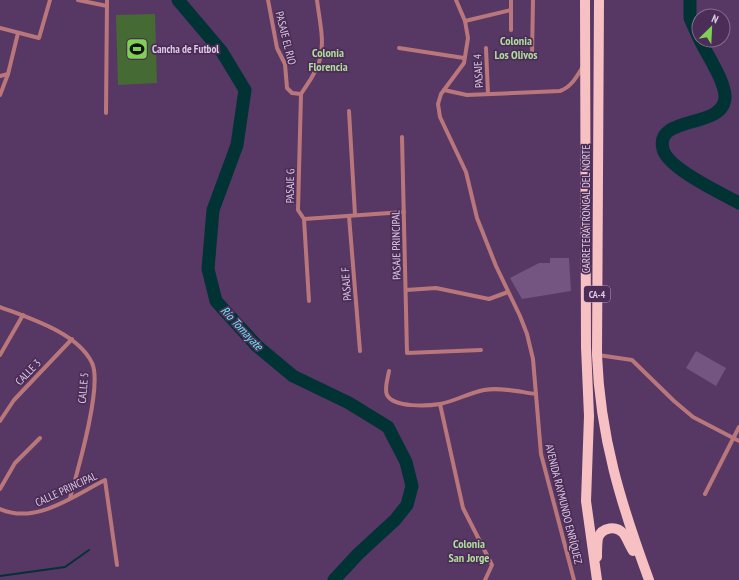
<svg xmlns="http://www.w3.org/2000/svg" width="739" height="580" font-family="'PT Sans Narrow',sans-serif">
	<style>
		.green { fill: #466a34 }
		.lines { fill: none; stroke-linecap: round; stroke-linejoin: round }
		.stream { stroke: #013334; stroke-width: 2 }
		.river { stroke: #013334; stroke-width: 13 }
		.building { fill: #745481 }
		.minor { stroke: #b9777b; stroke-width: 4 }
		.primary { stroke: #f7c0c2; stroke-width: 10 }
		.labels { text-anchor: middle; dominant-baseline: central; stroke-width: 3.5; stroke-linejoin: round; paint-order: stroke }
		.shield { fill: #4c2d57; stroke: #b19bba; stroke-width: 1 }
		.shield-label { font-size: 10px; font-weight: bold; fill: #dccae4 }
		.street-label { font-size: 11px; fill: #dccae4; stroke: #4c2d57 }
		.poi-label { font-size: 11px; font-weight: bold; fill: #dccae4; stroke: #4c2d57; text-anchor: start }
		.neighbourhood-label { font-size: 12px; font-weight: bold; fill: #afdd9b; stroke: #4c2d57 }
		.water-label { font-size: 12px; font-style: italic; fill: #5deef0; stroke: #4c2d57 }
	</style>
	<rect width="100%" height="100%" fill="#573763"/>
	<polygon class="green" points="155,14 157,83 118,85 116,15"/>
	<g class="lines">
		<polyline class="stream" points="0,576 65,567 89,550"/>
		<g class="river">
			<polyline points="178,0 222,52 245,90 237,145 213,210 208,269 216,301 257,346 293,376 349,403 388,427 406,462 412,486 407,505 395,520 358,554 334,580"/>
			<polyline points="690,0 690,18 699,38"/>
			<path d="M700,40c7,15 24,39 25,56 1,34 -71,18 -62,53 4,19 58,44 76,54"/>
		</g>
	</g>
	<g class="building">
		<polygon points="550,258 569,258 571,291 522,299 510,278 539,263 550,263"/>
		<polygon points="696,351 726,368 716,386 686,368"/>
	</g>
	<g class="lines">
		<g class="minor">
			<polyline points="78,0 107,6"/>
			<polyline points="268,0 277,48 285,64 287,88 292,93 301,94"/>
			<polyline points="456,0 465,21 468,38 464,63 441,94 438,104 440,117 466,172 477,218 496,266 520,316 527,334 533,359 541,454 574,580"/>
			<polyline points="511,0 511,30"/>
			<polyline points="465,21 511,10"/>
			<polyline points="0,28 39,38 50,0"/>
			<polyline points="399,48 464,58"/>
			<polyline points="486,48 488,94"/>
			<polyline points="532,56 533,0"/>
			<polyline points="0,76 8,74"/>
			<path d="M444,90l23,5 93,-4c11,-4 16,-13 22,-23"/>
			<polyline points="301,94 298,210 304,219 309,301"/>
			<path d="M301,94c7,-11 16,-22 19,-35 5,-18 -1,-41 -3,-59"/>
			<polyline points="0,95 8,74 18,33"/>
			<polyline points="349,111 355,215"/>
			<polyline points="106,113 107,0"/>
			<polyline points="402,137 407,353 481,350"/>
			<polyline points="349,216 360,351"/>
			<polyline points="304,219 404,212"/>
			<polyline points="406,290 436,288 489,299 508,292"/>
			<path d="M0,307c29,11 78,26 92,56 11,22 -15,110 -22,135"/>
			<polyline points="0,355 23,315"/>
			<polyline points="598,355 632,360 674,401 693,417 739,441"/>
			<path d="M389,371c-1,7 -5,17 -2,24 7,13 41,11 53,9 15,-3 29,-11 44,-14 17,-3 36,2 52,4"/>
			<polyline points="440,404 463,508 492,565 485,580"/>
			<polyline points="0,421 14,400 72,339"/>
			<polyline points="0,489 15,463 40,438"/>
			<polyline points="705,494 739,427"/>
			<path d="M0,509c36,16 73,-13 105,-29l12,85"/>
		</g>
		<g class="primary">
			<polyline points="585,0 586,347 589,416 586,501 597,580"/>
			<path d="M599,0l-2,355c3,82 24,149 52,225"/>
			<path d="M597,557c0,-6 0,-13 1,-19 4,-11 18,-13 26,-4 3,5 6,12 9,17"/>
		</g>
	</g>
	<defs>
		<g id="stadium-square" transform="scale(1.15)"><rect x="-9" y="-9" width="18" height="18" rx="4" fill="#7ed153" stroke="#4c2d57"/><path d="M0-5a6.5 5 0 1 0 0 10a6.5 5 0 1 0 0-10ZM-3.5-1.8h7v3.6h-7Z" fill="#111"/></g>
	</defs>
	<g fill-rule="evenodd">
		<use href="#stadium-square" x="137" y="49"/>
	</g>
	<g class="labels">
		<rect class="shield" x="584" y="286" width="26" height="16" rx="3"/>
		<g class="shield-label">
			<text x="597" y="294">CA-4</text>
		</g>
		<g class="street-label">
			<text transform="translate(286 38) rotate(76)">PASAJE EL RIO</text>
			<text transform="translate(478 71) rotate(-93)">PASAJE 4</text>
			<text transform="translate(290 186) rotate(-89)">PASAJE G</text>
			<text transform="translate(586 209) rotate(-90)">CARRETERA TRONCAL DEL NORTE</text>
			<text transform="translate(396 245) rotate(-91)">PASAJE PRINCIPAL</text>
			<text transform="translate(346 284) rotate(-94)">PASAJE F</text>
			<text transform="translate(28 372) rotate(-46)">CALLE 3</text>
			<text transform="translate(83 388) rotate(-85)">CALLE 5</text>
			<text transform="translate(66 489) rotate(-25)">CALLE PRINCIPAL</text>
			<text transform="translate(564 504) rotate(76)">AVENIDA RAYMUNDO ENRÍQUEZ</text>
		</g>
		<g class="poi-label">
			<text x="152" y="49">Cancha de Futbol</text>
		</g>
		<g class="neighbourhood-label">
			<text x="516" y="40">Colonia<tspan x="516" dy="14">Los Olivos</tspan></text>
			<text x="328" y="52">Colonia<tspan x="328" dy="14">Florencia</tspan></text>
			<text x="469" y="543">Colonia<tspan x="469" dy="14">San Jorge</tspan></text>
		</g>
		<g class="water-label">
			<text transform="translate(242 328) rotate(47)">Río Tomayate</text>
		</g>
	</g>
	<g transform="translate(711 28) rotate(24)"><circle r="19" fill="#4c2d57" stroke="#866c8f"/>
	<path d="M0-3L7 15L0 10L-7 15Z" fill="#7ed153"/>
	<text y="-6" font-size="11" font-weight="bold" text-anchor="middle" fill="#dccae4">N</text>
	</g>
</svg>
